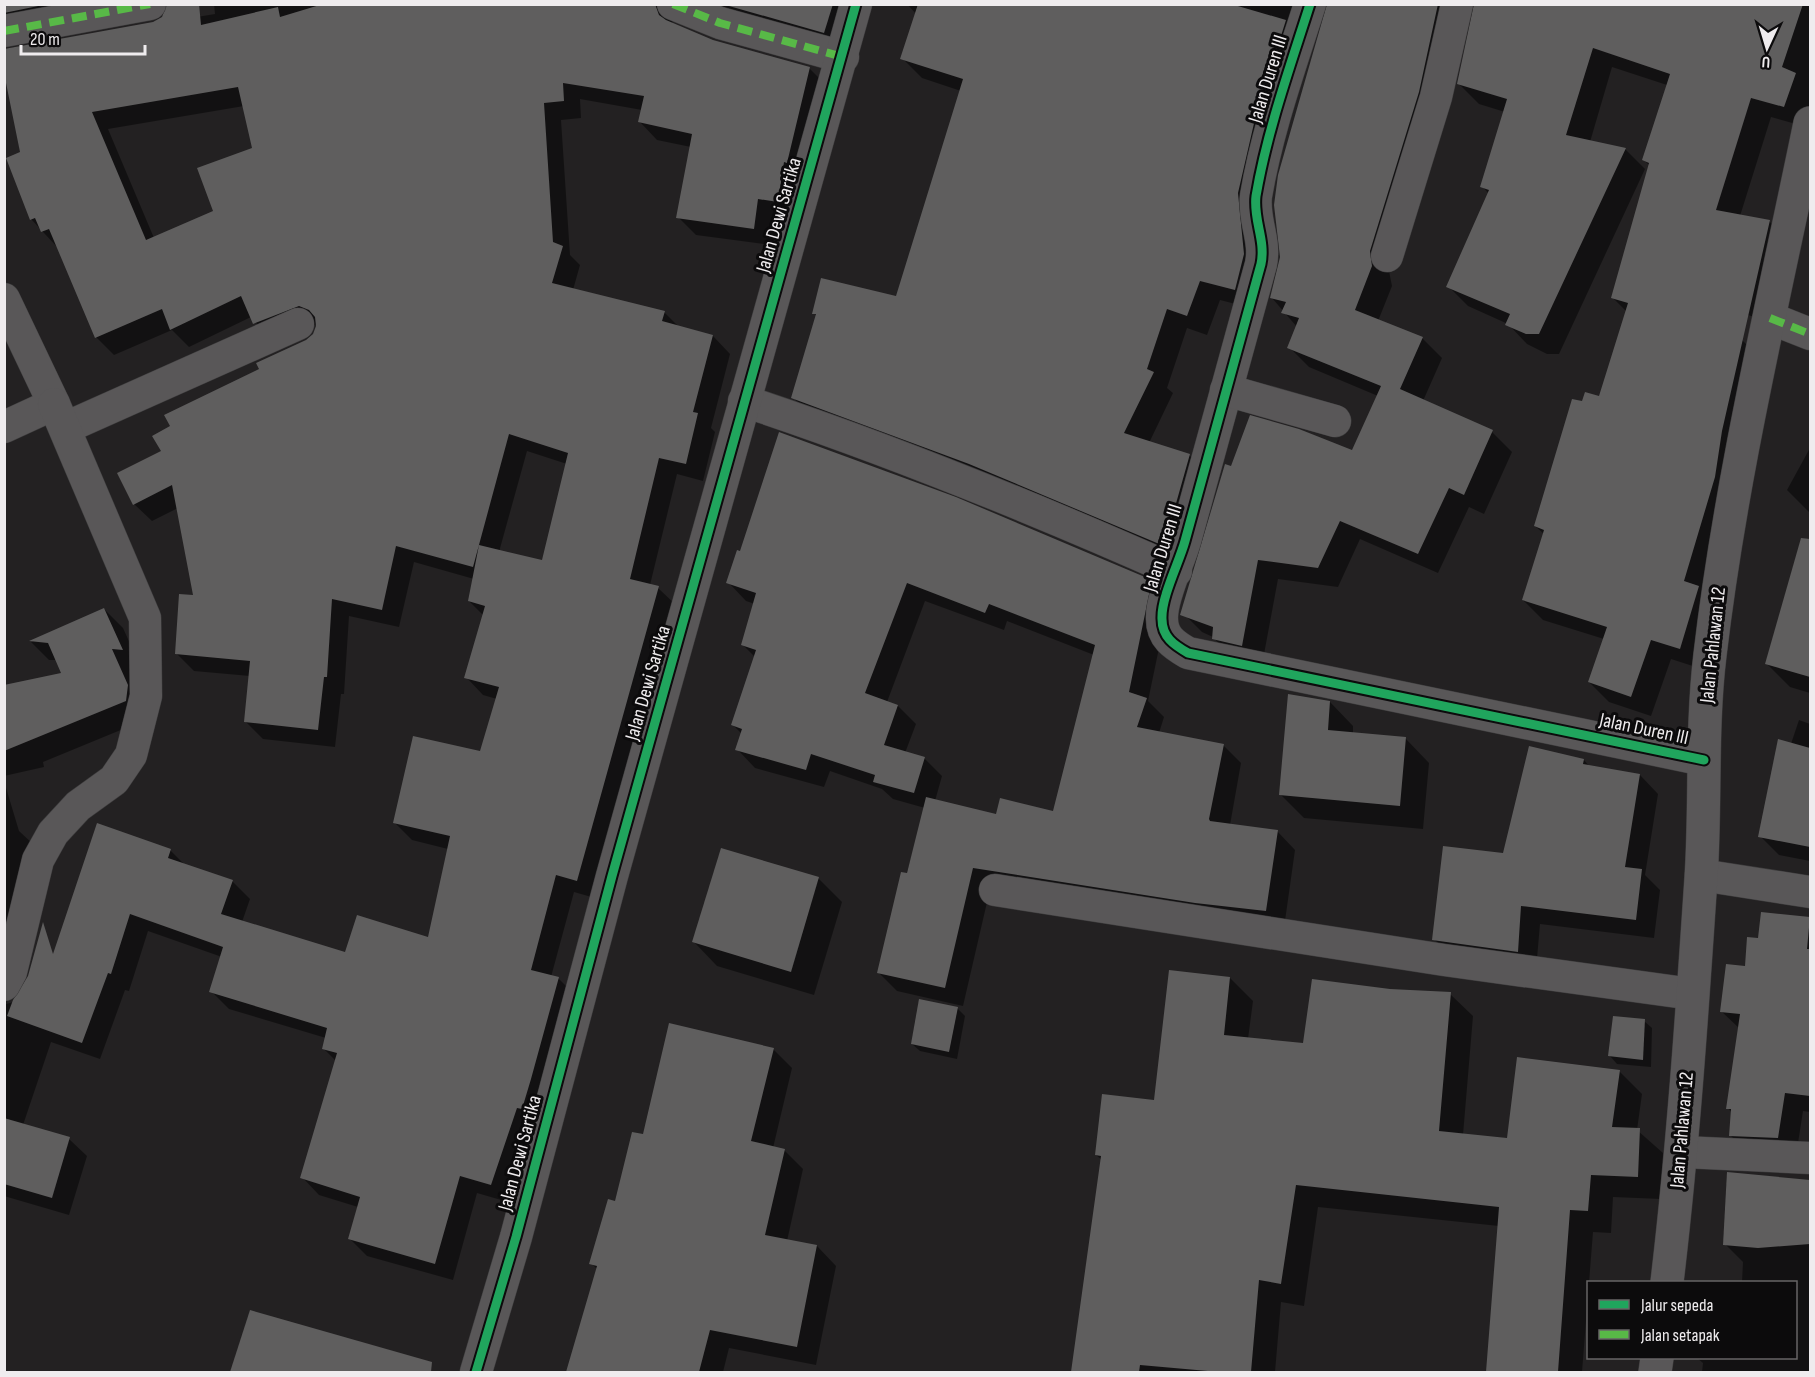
<svg xmlns="http://www.w3.org/2000/svg" width="1815" height="1377" font-family="'Sofia Sans Condensed',sans-serif">
	<style>
		.shadow { fill: #0007; fill-rule: evenodd }
		.building { fill: #5f5e5e; fill-rule: evenodd }
		.lines { fill: none; stroke-linecap: round; stroke-linejoin: round }
		.street-casing { stroke: #3d3c3d; stroke-width: 33 }
		.secondary-casing { stroke: #3d3c3d; stroke-width: 34 }
		.street { stroke: #595758; stroke-width: 32 }
		.secondary { stroke: #595758; stroke-width: 33 }
		.quiet { stroke: #58b947; stroke-width: 8; stroke-dasharray: 15 8; stroke-linecap: butt }
		.cycleway-casing { stroke: #0c0b0c; stroke-width: 13 }
		.cycleway { stroke: #20a55d; stroke-width: 9 }
		.labels { text-anchor: middle; dominant-baseline: central; stroke-width: 6; stroke-linejoin: round; paint-order: stroke }
		.street-label { font-size: 20px; fill: #efecee; stroke: #0c0b0c }
	</style>
	<rect width="100%" height="100%" fill="#232122"/>
	<g class="shadow">
		<polygon points="4,4 93,4 4,42"/>
		<path d="M214,4h472l-13,12 -1,9 43,17 94,26 18,18 -32,133 -20,-3 -4,29 -75,-10 -18,-18 13,-70 -34,-7 -17,-18 2,-12 -62,-11 1,19 -20,2 9,135 10,10 -7,25 91,22 15,15 34,9 17,18 -19,74 4,4 -12,49 -26,-7 -27,111 8,3 18,17 -81,293 -21,-6 -23,85 8,2 17,17 -68,206 -31,-9 -24,87 -86,-24 -17,-17 8,-32 -39,-12 -17,-18 34,-116 -13,-13 3,-10 -97,-29 -18,-18 11,-34 -74,-26 -19,60 -4,-1 -25,69 -49,-17 -28,83 46,14 18,17 -18,59 -65,-19v-415l15,50 14,13 -14,114 -13,46 8,-2 38,-43 118,-109 15,15 47,16 18,18 -8,23 104,32 83,-15 19,-90 -36,-9 -17,-17 86,-70 16,-54 -14,-4 -17,-18 18,-61 -15,-15 5,-22 -60,-17 -15,65 -50,-11 -5,78h-3l-6,53 -72,-8 -18,-18 5,-45 -56,-5 -18,-18 19,-56 -17,-89 -26,13 -18,-17 29,-52 97,-82 47,-29 7,-6 3,-11 -45,17 -21,-24 -62,30 -17,-17 -58,25 -18,-18 -38,-89 -27,-29 -27,-170 211,-35zM244,106l10,43 -39,62 -61,27 -46,-109zM527,451l40,13 -24,98 -44,-10z"/>
		<polygon points="699,4 844,4 841,50"/>
		<polygon points="907,4 1810,4 1810,110 1803,126 1771,117 1740,216 1769,221 1789,241 1771,322 1682,295 1742,340 1762,360 1699,668 1671,659 1651,716 1609,702 1589,682 1604,639 1543,620 1523,600 1544,534 1535,526 1583,403 1600,398 1627,312 1613,298 1650,166 1644,160 1667,85 1612,67 1590,142 1625,149 1645,169 1559,354 1547,354 1527,344 1508,324 1468,306 1448,286 1489,194 1482,186 1505,112 1479,104 1459,84 1476,6 1471,6 1389,271 1392,286 1378,321 1422,338 1442,358 1423,401 1492,432 1512,452 1484,514 1469,507 1438,573 1360,539 1338,587 1278,579 1262,665 1233,659 1213,637 1202,632 1182,612 1231,468 1353,452 1378,396 1309,367 1289,347 1297,327 1272,298 1329,6 1317,11 1275,139 1255,309 1220,300 1207,335 1187,328 1167,388 1173,393 1149,443 1189,455 1209,475 1184,565 812,417 793,397 817,316 814,313 897,298 961,91 922,78 902,58 917,15"/>
		<polygon points="1810,448 1810,513 1787,490"/>
		<path d="M1151,581l18,19 -21,101 16,16 -5,16 64,12 18,18 -11,62 47,6 18,19 -11,78 -293,-43 -28,121 -66,-15 -18,-18 46,-165 -32,-9 -11,-10 -52,-18 -6,16 -69,-19 -18,-19 5,-15 -10,-10 23,-67 -13,-13 13,-40 -9,-3 -18,-19zM925,601l79,29 3,-9 87,34 -40,158 -57,3 -62,-15 7,-25 -18,-18 -19,-5 11,-29 -18,-18 -11,-4z"/>
		<polygon points="1790,584 1810,589 1810,693 1790,687 1766,663"/>
		<polygon points="104,609 123,628 141,668 130,667 146,705 145,720 43,762 44,767 4,776 4,686 63,674 57,660 49,660 31,642"/>
		<polygon points="1330,702 1353,726 1353,734 1406,739 1429,763 1423,829 1304,818 1280,794"/>
		<polygon points="1799,720 1810,724 1810,861 1779,855 1760,836"/>
		<polygon points="1584,760 1590,767 1640,775 1658,794 1645,875 1660,890 1654,938 1540,924 1536,970 1453,958 1434,939"/>
		<polygon points="722,850 819,879 842,902 814,995 717,966 694,942"/>
		<polygon points="1810,915 1810,1112 1803,1111 1796,1156 1749,1154 1731,1136 1732,1113 1728,1108 1740,1029 1721,1011 1759,940 1810,918"/>
		<polygon points="1230,978 1253,1001 1248,1039 1304,1044 1390,990 1450,994 1473,1016 1463,1135 1508,1140 1619,1071 1642,1094 1637,1130 1663,1153 1661,1199 1613,1197 1611,1233 1593,1232 1582,1372 1488,1372 1499,1226 1318,1207 1304,1306 1281,1302 1275,1372 1072,1372 1102,1160 1096,1155 1155,1101"/>
		<polygon points="957,1008 965,1016 957,1059 920,1051 912,1044"/>
		<polygon points="1644,1021 1652,1028 1651,1067 1617,1064 1610,1056"/>
		<polygon points="773,1049 792,1068 773,1148 784,1150 803,1169 787,1241 817,1246 836,1266 816,1365 729,1348 723,1372 568,1372 598,1270 591,1263 644,1136"/>
		<polygon points="1729,1174 1810,1181 1810,1372 1702,1372 1703,1363 1697,1358 1796,1358 1796,1282 1742,1282 1743,1262 1725,1244"/>
		<polygon points="251,1312 415,1372 416,1372 231,1372"/>
	</g>
	<g class="building">
		<polygon points="4,4 48,4 4,13"/>
		<path d="M167,4h32l2,21 77,-18 2,10 43,-13h332l4,11 7,5 47,20 97,27 -23,96 -3,-1 -6,40 -20,-3 -4,30 -78,-11 16,-84 -54,-12 6,-26 -81,-13 1,18 -20,2 9,139 10,4 -11,37 113,28 -3,10 51,14 -20,77 5,1 -12,51 -27,-6 -29,121 29,7 -82,295 -21,-6 -25,95 28,7 -28,102 -9,30 -5,-1 -26,77 -31,-9 -25,88 -87,-25 12,-42 -60,-19 37,-125 -15,-4 5,-21 -118,-36 14,-45 -93,-33 -19,60 -3,-1 -26,70 -75,-27 6,-16 15,-24 15,-54 10,32 44,-131 74,26 -3,9 65,22 -12,34 124,38 12,-37 71,22 22,-101 -57,-13 20,-87 67,15 19,-64 -35,-9 21,-72 -17,-5 11,-56 63,15 26,-107 -59,-19 -36,133 -77,-21 -14,64 -50,-11 -5,78h-3l-6,53 -74,-8 6,-61 -75,-7 4,-60 14,1 -21,-110 -39,20 -16,-32 44,-22 -9,-15 18,-10 -6,-11 95,-46 -3,-6 50,-23 7,-6 3,-8 -1,-9 -6,-7 -10,-4 -46,18 -12,-28 -71,34 -8,-21 -67,29 -46,-109 -8,3 -6,-14 -5,2 -24,-62 14,-6 -16,-79v-24l149,-27 9,-5zM238,87l14,61 -55,20 16,43 -67,29 -54,-128z"/>
		<polygon points="722,4 833,4 824,33"/>
		<polygon points="918,4 1231,4 1286,20 1255,119 1238,193 1244,254 1235,290 1200,281 1187,316 1167,309 1147,369 1154,372 1124,433 1190,454 1164,546 969,464 791,398 816,314 812,314 821,278 896,296 963,79 900,59"/>
		<polygon points="1327,4 1438,4 1419,92 1370,251 1372,266 1355,310 1423,337 1400,389 1493,430 1464,495 1449,488 1418,554 1340,521 1318,568 1258,560 1242,646 1212,639 1213,627 1180,615 1225,464 1231,466 1250,415 1299,429 1352,450 1381,386 1287,348 1299,318 1281,313 1286,302 1270,298 1280,257 1274,205 1278,175"/>
		<polygon points="1474,4 1803,4 1782,67 1796,73 1784,107 1751,98 1716,210 1770,220 1722,431 1715,477 1684,581 1699,586 1680,649 1651,640 1631,697 1588,682 1607,627 1522,600 1544,530 1534,526 1572,399 1582,401 1585,392 1599,396 1628,303 1611,298 1649,163 1642,160 1670,74 1593,48 1566,135 1626,148 1539,334 1526,334 1505,325 1510,314 1446,287 1489,190 1480,187 1507,99 1457,84"/>
		<polygon points="779,432 956,497 1152,580 1129,692 1147,698 1137,727 1224,744 1209,819 1210,821 1278,830 1266,911 1195,903 973,868 945,988 877,973 901,872 907,873 926,797 996,814 1000,798 1053,811 1095,645 989,604 985,613 907,583 865,693 898,705 884,745 925,757 914,793 873,782 875,775 811,754 806,770 735,750 742,729 731,725 756,650 741,645 756,593 726,583 737,550 740,551"/>
		<polygon points="1801,538 1810,539 1810,677 1765,664"/>
		<polygon points="104,608 123,650 112,649 128,685 126,701 4,751 4,685 61,673 48,643 29,641"/>
		<polygon points="1288,694 1330,701 1328,730 1406,737 1400,806 1279,795"/>
		<polygon points="1778,739 1810,748 1810,847 1758,837"/>
		<polygon points="1529,746 1584,759 1583,764 1640,774 1625,867 1642,869 1636,920 1521,906 1518,952 1432,940 1443,846 1503,853"/>
		<polygon points="721,848 819,877 791,972 692,942"/>
		<polygon points="1761,912 1810,917 1807,949 1810,949 1810,1096 1785,1093 1778,1138 1729,1136 1731,1109 1726,1109 1740,1014 1720,1012 1726,964 1745,966 1747,937 1758,938"/>
		<polygon points="1169,970 1230,977 1224,1035 1303,1043 1312,979 1390,989 1451,992 1439,1131 1507,1138 1517,1057 1620,1070 1612,1127 1640,1128 1638,1177 1591,1175 1588,1211 1570,1210 1558,1372 1486,1372 1499,1207 1296,1185 1281,1284 1259,1280 1251,1372 1219,1372 1140,1365 1139,1372 1071,1372 1101,1156 1095,1155 1102,1094 1154,1100"/>
		<polygon points="919,999 958,1007 949,1052 911,1044"/>
		<polygon points="1613,1016 1645,1019 1643,1060 1608,1056"/>
		<polygon points="669,1023 774,1048 751,1141 785,1149 765,1235 817,1245 797,1347 710,1330 699,1372 566,1372 597,1266 589,1264 608,1199 615,1201 632,1132 643,1134"/>
		<polygon points="4,1118 70,1137 52,1198 4,1184"/>
		<polygon points="1727,1172 1810,1180 1810,1244 1758,1248 1723,1245"/>
		<polygon points="250,1310 432,1362 431,1372 230,1372"/>
	</g>
	<g class="lines">
		<g class="street-casing">
			<g id="street">
				<polyline points="673,4 720,23 843,57"/>
				<path d="M1310,4c-20,63 -43,127 -54,192 -3,24 10,44 5,68 -25,92 -51,185 -76,277 -6,22 -24,56 -23,78 0,18 12,26 26,34l516,107"/>
				<polyline points="4,31 150,4"/>
				<polyline points="1387,256 1436,97 1457,4"/>
				<polyline points="4,299 54,404 4,427"/>
				<polyline points="1770,318 1810,334"/>
				<polyline points="1226,390 1335,421"/>
				<path d="M744,401c148,49 290,107 432,170"/>
				<polyline points="65,428 298,324"/>
				<polyline points="1701,875 1810,892"/>
				<polyline points="995,890 1444,960 1692,994"/>
				<polyline points="4,985 11,972 38,860 53,833 78,806 114,780 131,755 146,696 145,618 54,404"/>
				<polyline points="1683,1152 1810,1158"/>
				<polyline points="476,1372 516,1237 612,876 856,4"/>
			</g>
		</g>
		<g class="secondary-casing">
			<g id="secondary">
				<path d="M1667,1282c16,-134 25,-269 34,-404 5,-74 0,-149 9,-223 21,-179 64,-356 100,-532"/>
				<polyline points="1655,1372 1657,1358"/>
			</g>
		</g>
		<use href="#street" class="street"/>
		<use href="#secondary" class="secondary"/>
		<g class="quiet">
			<polyline points="673,4 720,23 843,57"/>
			<polyline points="4,31 150,4"/>
			<polyline points="1770,318 1810,334"/>
		</g>
		<g class="cycleway-casing">
			<g id="cycleway">
				<path d="M1310,4c-20,63 -43,127 -54,192 -3,24 10,44 5,68 -25,92 -51,185 -76,277 -6,22 -24,56 -23,78 0,18 12,26 26,34l516,107"/>
				<polyline points="476,1372 516,1237 612,876 856,4"/>
			</g>
		</g>
		<use href="#cycleway" class="cycleway"/>
	</g>
	<g class="labels">
		<g class="street-label">
			<text transform="translate(1268 79) rotate(-73)">Jalan Duren III</text>
			<text transform="translate(779 215) rotate(-74)">Jalan Dewi Sartika</text>
			<text transform="translate(1163 548) rotate(-73)">Jalan Duren III</text>
			<text transform="translate(1713 645) rotate(-84)">Jalan Pahlawan 12</text>
			<text transform="translate(648 683) rotate(-74)">Jalan Dewi Sartika</text>
			<text transform="translate(1644 729) rotate(12)">Jalan Duren III</text>
			<text transform="translate(1682 1130) rotate(-85)">Jalan Pahlawan 12</text>
			<text transform="translate(520 1153) rotate(-75)">Jalan Dewi Sartika</text>
		</g>
	</g>
	<rect width="1815" height="1377" fill="none" stroke="#efecee" stroke-width="12"/>
	<rect x="1587" y="1281" width="210" height="78" fill="#0c0b0c" stroke="#676566" stroke-width="1.5"/>
	<rect x="1599" y="1300" width="30" height="9" fill="#20a55d" stroke="#676566" stroke-width="1.5"/>
	<text x="1641" y="1311" font-size="18" fill="#efecee">Jalur sepeda</text>
	<rect x="1599" y="1330" width="30" height="9" fill="#58b947" stroke="#676566" stroke-width="1.5"/>
	<text x="1641" y="1341" font-size="18" fill="#efecee">Jalan setapak</text>
	<g transform="translate(1767 48) rotate(184)" stroke="#0c0b0c" stroke-width="4.5" paint-order="stroke">
	<path d="M0-4.5L10 22L0 15L-10 22Z" fill="#efecee"/>
	<text y="-9" font-size="16" font-weight="bold" text-anchor="middle" fill="#efecee">U</text>
	</g>
	<path d="M21 45v9h124v-9" fill="none" stroke="#efecee" stroke-width="3"/>
	<text x="30" y="45" font-size="18" fill="#efecee" stroke="#0c0b0c" stroke-width="4.5" paint-order="stroke">20 m</text>
</svg>
